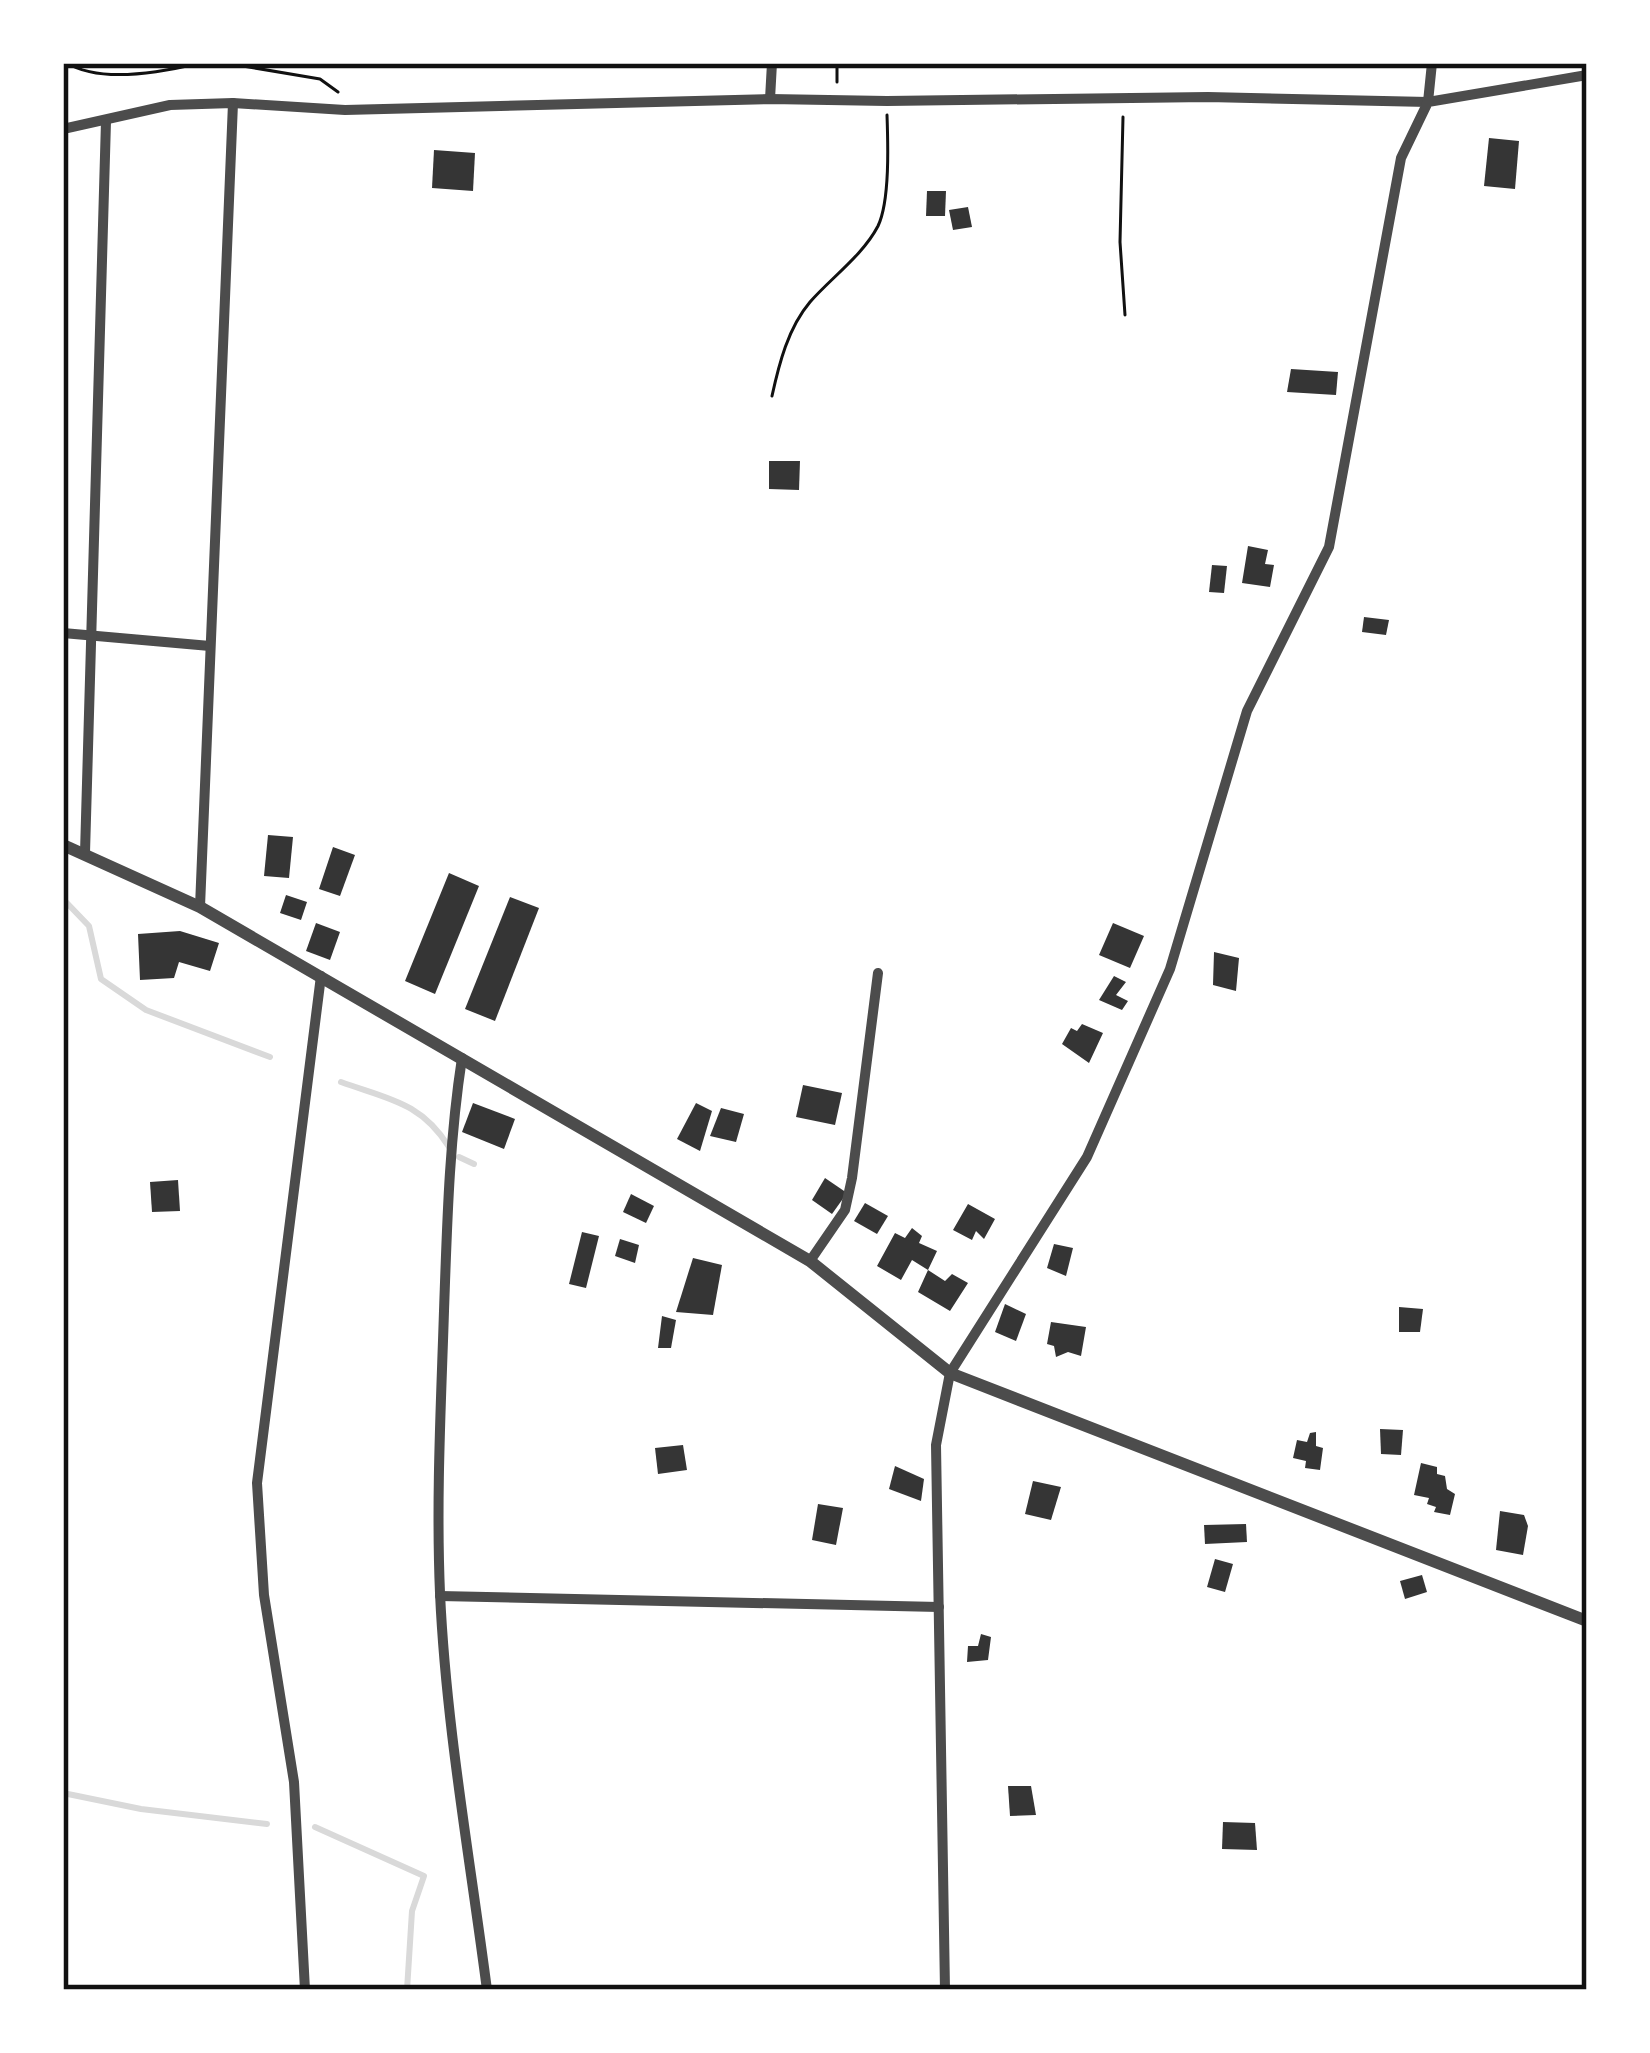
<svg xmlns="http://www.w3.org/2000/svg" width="1650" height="2053" font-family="Barlow,sans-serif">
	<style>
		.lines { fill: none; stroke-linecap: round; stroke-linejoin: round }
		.stream { stroke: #d9d9d9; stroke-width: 6 }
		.building { fill: #353535 }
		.path { stroke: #111; stroke-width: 3 }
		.minor { stroke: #4c4c4c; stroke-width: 10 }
		.tertiary { stroke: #4c4c4c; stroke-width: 12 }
		.neatline { fill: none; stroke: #111; stroke-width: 4.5 }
	</style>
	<rect width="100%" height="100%" fill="#fff"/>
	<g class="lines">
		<g class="stream">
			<polyline points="64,900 89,926 101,979 146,1010 270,1057"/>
			<path d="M341,1082c47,17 80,20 108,65"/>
			<polyline points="459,1157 474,1164"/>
			<polyline points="63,1793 141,1809 267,1824"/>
			<polyline points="315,1827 424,1876 412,1911 407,1990"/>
		</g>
	</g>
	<g class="building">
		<polygon points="1489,138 1519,141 1515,189 1484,186"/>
		<polygon points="434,150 475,153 473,191 432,188"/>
		<polygon points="927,191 946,191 945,216 926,216"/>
		<polygon points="968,207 972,227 953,230 949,210"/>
		<polygon points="1291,369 1338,372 1336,395 1287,392"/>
		<polygon points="769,461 800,461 799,490 769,489"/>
		<polygon points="1248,546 1268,550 1265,564 1274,565 1270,587 1242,583"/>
		<polygon points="1212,565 1227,566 1224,593 1209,592"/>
		<polygon points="1364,617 1389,620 1386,635 1362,632"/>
		<polygon points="268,835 293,837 289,878 264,876"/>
		<polygon points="333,847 355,855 340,896 319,889"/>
		<polygon points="449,873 479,886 435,994 405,981"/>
		<polygon points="286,895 307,902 301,920 280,913"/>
		<polygon points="510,897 539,908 495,1021 465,1009"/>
		<polygon points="316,923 340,932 330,960 306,951"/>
		<polygon points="1113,923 1144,936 1130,968 1099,955"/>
		<polygon points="180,931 219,943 210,971 179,962 174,978 140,980 138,934"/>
		<polygon points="1214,952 1239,958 1236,991 1213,985"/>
		<polygon points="1114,976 1126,982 1116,995 1128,1001 1122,1010 1099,1000"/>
		<polygon points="1082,1024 1103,1033 1089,1063 1062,1044 1071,1028 1077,1031"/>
		<polygon points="803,1085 842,1093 835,1125 796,1117"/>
		<polygon points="473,1103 515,1119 504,1149 462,1132"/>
		<polygon points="696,1103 712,1111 700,1151 677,1139"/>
		<polygon points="721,1108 744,1114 736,1142 710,1136"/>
		<polygon points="825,1178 847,1193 832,1214 812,1200"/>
		<polygon points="178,1180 180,1211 152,1212 150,1182"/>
		<polygon points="631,1194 654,1206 646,1223 623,1212"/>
		<polygon points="865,1203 888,1216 877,1234 854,1221"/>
		<polygon points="968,1204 995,1219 984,1239 976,1231 972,1240 953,1230"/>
		<polygon points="912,1228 922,1236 919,1243 937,1251 928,1270 912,1260 901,1280 877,1266 895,1233 905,1238"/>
		<polygon points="582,1232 599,1236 586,1288 569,1284"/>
		<polygon points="620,1239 639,1245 635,1263 615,1256"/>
		<polygon points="1054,1244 1073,1248 1066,1276 1047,1268"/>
		<polygon points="693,1258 722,1265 713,1315 676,1312"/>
		<polygon points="928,1270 945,1281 952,1274 968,1283 950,1311 918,1292"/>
		<polygon points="1005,1304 1026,1314 1016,1341 995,1332"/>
		<polygon points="1399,1307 1423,1309 1420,1332 1399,1332"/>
		<polygon points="662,1316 676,1320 671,1348 658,1348"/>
		<polygon points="1051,1322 1086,1327 1081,1356 1068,1352 1056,1357 1054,1346 1047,1344"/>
		<polygon points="1380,1429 1403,1430 1401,1455 1381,1454"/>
		<polygon points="1316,1432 1316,1446 1323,1448 1320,1470 1305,1468 1306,1461 1293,1458 1297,1440 1307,1442 1310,1433"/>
		<polygon points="683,1445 687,1470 658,1474 655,1448"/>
		<polygon points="1421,1463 1437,1467 1437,1474 1445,1476 1447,1489 1455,1494 1450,1515 1434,1512 1436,1507 1427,1504 1429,1498 1414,1495"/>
		<polygon points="895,1466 924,1479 921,1501 889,1489"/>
		<polygon points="1033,1481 1061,1487 1051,1520 1025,1514"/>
		<polygon points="818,1504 843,1508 836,1545 812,1540"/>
		<polygon points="1500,1511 1524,1515 1528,1526 1523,1555 1496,1550"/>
		<polygon points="1246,1524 1247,1542 1205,1544 1204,1525"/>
		<polygon points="1215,1559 1233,1564 1225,1592 1207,1587"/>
		<polygon points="1422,1575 1427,1592 1405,1599 1400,1581"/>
		<polygon points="981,1634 991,1637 988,1660 967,1662 968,1646 978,1646"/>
		<polygon points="1008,1786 1031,1786 1036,1815 1010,1816"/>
		<polygon points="1223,1822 1255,1823 1257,1850 1222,1849"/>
	</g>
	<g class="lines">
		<g class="path">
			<path d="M67,63c34,21 96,9 133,0"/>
			<polyline points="225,63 320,79 338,92"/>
			<polyline points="837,82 837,63"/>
			<polyline points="1123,117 1120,242 1125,315"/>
			<path d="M772,396c7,-32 16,-68 38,-94 21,-24 53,-47 68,-76 12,-25 10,-83 9,-111"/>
		</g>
		<g class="minor">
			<polyline points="770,99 772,63"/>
			<polyline points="63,129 170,105 233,103 345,110 770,99 887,101 1208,97 1428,102 1432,63"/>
			<polyline points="63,633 210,646"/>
			<polyline points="85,853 106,121"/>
			<polyline points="200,907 233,103"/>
			<path d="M462,1058c-13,84 -15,169 -18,253 -3,94 -8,188 -4,282 6,133 30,265 47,397"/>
			<polyline points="810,1261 845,1210 852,1178 878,973"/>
			<polyline points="440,1596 939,1607"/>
			<polyline points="305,1990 294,1782 264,1595 257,1483 321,976"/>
			<polyline points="945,1990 936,1445 950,1373 1087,1157 1170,969 1247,711 1329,547 1401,158 1428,102 1587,75"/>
		</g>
		<polyline class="tertiary" points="63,845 200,907 810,1261 950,1373 1587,1621"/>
	</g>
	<rect width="1650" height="2053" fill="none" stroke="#ffffff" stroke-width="132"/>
	<rect x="66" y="66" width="1518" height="1921" class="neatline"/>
</svg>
